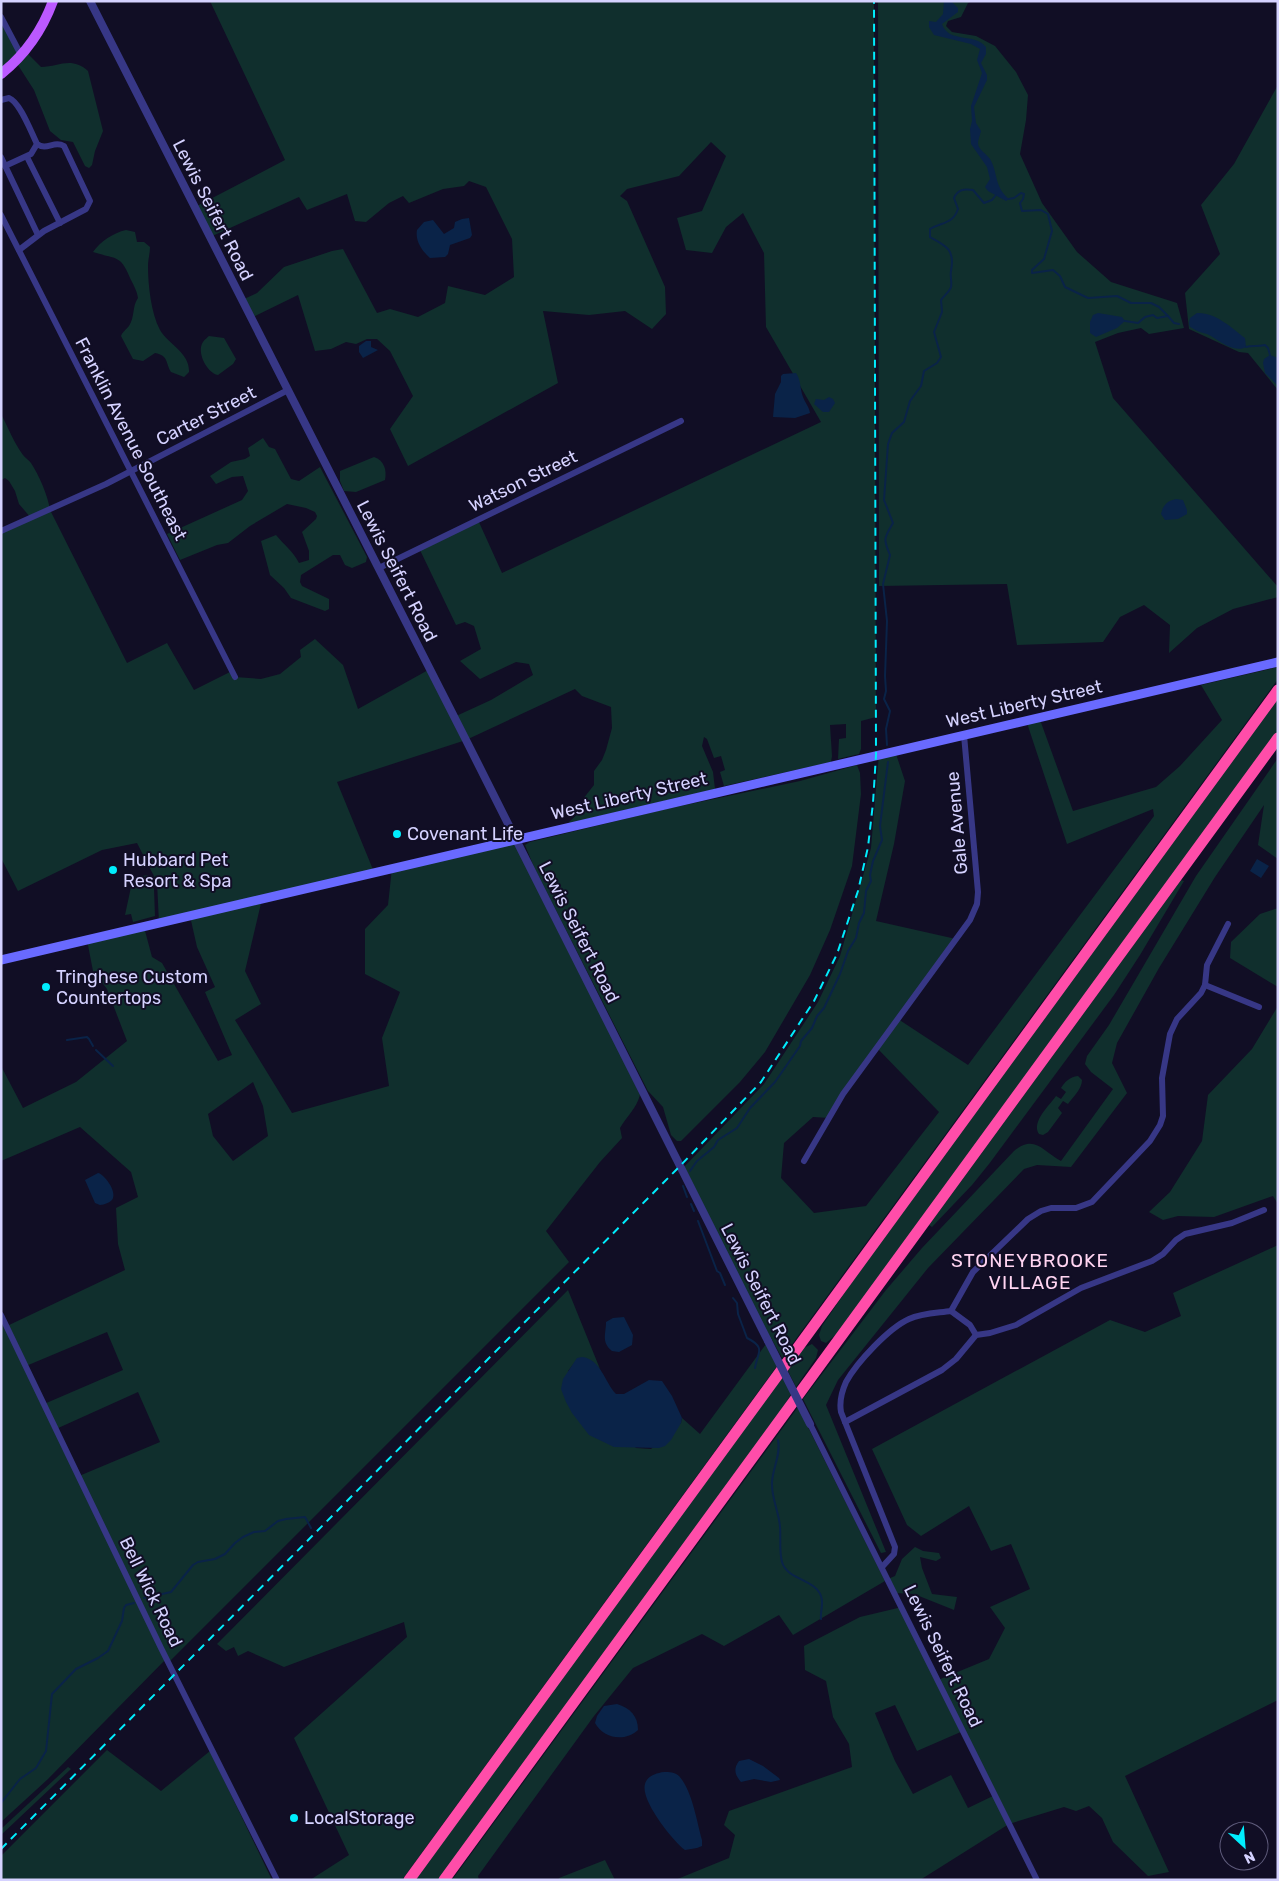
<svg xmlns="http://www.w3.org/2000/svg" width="1279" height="1881" font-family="Rubik,sans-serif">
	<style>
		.green { fill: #102f2d; fill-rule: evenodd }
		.water { fill: #0a2348 }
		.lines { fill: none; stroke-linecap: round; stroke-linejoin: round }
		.stream { stroke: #0a2348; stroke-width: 2 }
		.minor { stroke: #373786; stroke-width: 6 }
		.tertiary { stroke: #373786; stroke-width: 8 }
		.secondary { stroke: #696aff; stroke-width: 9 }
		.primary { stroke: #bb59ff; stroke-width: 10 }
		.motorway { stroke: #ff4da9; stroke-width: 11 }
		.rail { stroke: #00edfd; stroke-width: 2; stroke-dasharray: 8 6; stroke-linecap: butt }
		.tertiary-bridge { stroke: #373786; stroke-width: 8 }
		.poi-dot { fill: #00edfd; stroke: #110e25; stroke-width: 2 }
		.labels { text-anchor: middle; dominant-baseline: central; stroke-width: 4; stroke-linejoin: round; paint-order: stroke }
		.street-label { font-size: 18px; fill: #d5d2ff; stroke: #110e25 }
		.poi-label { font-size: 18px; fill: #d5d2ff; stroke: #110e25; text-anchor: start }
		.neighbourhood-label { font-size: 19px; letter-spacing: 1px; fill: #ffd4f1; stroke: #110e25 }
	</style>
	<rect width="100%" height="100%" fill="#110e25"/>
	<g class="green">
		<path d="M210,1h664l2,716 -15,4v28l-2,5 -21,5 1,-20 7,-1v-14l-16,1 2,31 -1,6 -107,24 -4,-14 5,-2 -4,-14 -7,2 -7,-19 -3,-2 -2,9 11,26 2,17 -145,34 -1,-1 14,-13v-10l11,-14v-14l8,-11 4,-10 6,-22 -1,-21 -29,-11 -7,-7 -109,51 -129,42 37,90 -112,27 -17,72 16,33 -26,16 57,93 97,-27 -7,-48 18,-46 -35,-18v-45l23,-24 4,-37 124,-29 124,256c-4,14 -13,21 -20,33l2,10 -22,24 -54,69 23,31 -400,400 -4,-2 -117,119 -47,43v-507l6,11 118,-56 -7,-26 -2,-36 22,-11 -7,-25 -51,-45 -79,34v-95l22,42 53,-26 51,-41 -20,-52 -14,-18 -6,-31 57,-13 8,30 10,6 56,98 14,-6 -27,-63 10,-5 -18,-40 -7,-31 -31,7 -2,-41 -20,-39 -35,7 -84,41 -17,-33v-327l30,-13 -12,-14 -4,-13 -6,-10 -4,-3 -4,2v-66c7,13 13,29 22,41 2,3 6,5 8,8 8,12 17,33 19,47l77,153 40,-20 27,47 38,-19 3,6 26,2 19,-5 21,-17 -1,-7 15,-11 28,26 15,44 72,-40 24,48 37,-17 42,-25 -4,-11 -13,-2 -36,17 -20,-18 21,-12 -7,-23 -9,-4 -9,3 -37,-77 59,-28 24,53 319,-151 -55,-95 -2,-74 -21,-40 -17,14 -14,26 -26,-3 -9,-32 25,-7 24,-55 -15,-14 -32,34 -52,13 -7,7 7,5 38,86 1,27 -14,15 -27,-18 -36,4 -46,-4 15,72 -150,83 -18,-37 23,-33 -23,-45 -13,-12h-10l-11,5 -10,-2 -15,7 -16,2 -17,-56 -47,23 -9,-18 15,-7 27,-26 48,-16 11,-2 34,64 13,-4 28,8 27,-14 3,-17 37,9 29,-18 -2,-38 -26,-52 -17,-6 -5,5 -21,3 -34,14 -6,-7 -14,7 -23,19 -11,-1 -8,-27 -40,16 -8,-13 -89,40 -15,-30 90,-47zM253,1082l10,24 5,30 -35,25 -20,-25 -5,-22zM107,1332l16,38 -79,34 -18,-38zM138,1392l22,50 -81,34 -23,-47z"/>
		<polygon points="878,1 972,1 968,3 961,17 948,21 946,26 952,32 976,36 995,46 1016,72 1028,95 1026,120 1020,154 1042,203 1077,252 1111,282 1177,303 1184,328 1149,334 1141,328 1118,333 1095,342 1113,398 1278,587 1278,597 1233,609 1197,628 1169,653 1170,625 1144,605 1120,617 1103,642 1017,645 1007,584 879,586"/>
		<path d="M1,19l20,36 4,-4 16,16c18,0 30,-11 47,4l15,60 -8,20 -3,14 -3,3 -4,-2 -12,-24 -12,-2 -11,-9 -16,-41 -18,-28 -15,12z"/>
		<polygon points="1278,85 1278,390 1248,353 1239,352 1189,329 1185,293 1220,254 1201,205 1234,164"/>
		<path d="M126,230l9,2 2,10h7l6,5c0,6 -2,13 -2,19 0,19 3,47 12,64 9,15 30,23 29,42l-5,5 -13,-5c-6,-10 -2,-16 -16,-19l-12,8 -10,-2 -12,-23c2,-5 5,-6 8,-10 6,-9 3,-20 9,-28 -1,-7 -4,-12 -7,-18 -11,-26 -13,-20 -38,-28 8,-11 20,-19 33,-22z"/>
		<path d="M209,336l15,2 12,21 -3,5 -15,11c-11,-2 -22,-23 -15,-33 2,-3 4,-4 6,-6z"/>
		<path d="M263,438l6,9 6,2 16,30 8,2 21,-14 47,90 -1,5 -14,6 -7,-3 -5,-10h-7l-32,20 -1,7 2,4 27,13v10l-4,2 -34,-13 -7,-10 -14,-13 -9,-34 15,-6c8,10 17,16 23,28l10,-3v-9l-7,-19 14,-13 1,-3 -2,-4 -9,-4 -19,-4 -37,22 -22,17 -11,2 -37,15 -13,-26 75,-34 6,-9 -5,-15 -11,1 -16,7 -6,-8 21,-14 14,-3 5,-3 -2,-8z"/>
		<path d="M374,457c10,3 13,13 11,23l-29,12 -12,-1 -4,-10v-10z"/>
		<path d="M1278,667v12l-496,679 -11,-20 -3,3 -86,-172 82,-85 54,-82 22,-46 31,-108 8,-94 16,-3 10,30 -11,63 -18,77 80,18 -58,80 70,46 186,-249 -1,-7 -86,35 -41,-124 13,-3 34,94 83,-24 24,-21 42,-46 -21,-35zM877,1048l62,64 -73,94 -52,7 -33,-35 3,-35 29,-26 17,1z"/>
		<polygon points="1278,696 1278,731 839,1332 826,1343 821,1341 819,1335 822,1326 882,1238"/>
		<path d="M1278,758v101l-20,-14 6,-40 -49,72 -56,91 -42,75 -5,20 15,30 -56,74 -34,-2 -13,4 -96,99 -90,112 -12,25 60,147 -5,1 -78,-154 83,-109 36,-42 92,-97c21,-17 28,0 47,10l52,-72 -22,-17 -6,-8 2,-8 22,-31 87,-149z"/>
		<polygon points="857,765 860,773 861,794 852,866 830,930 810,975 765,1052 740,1082 681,1141 677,1141 671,1135 663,1107 648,1091 534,867 525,845 530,842 666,809 800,781"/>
		<polygon points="148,875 154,889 155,916 133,922 131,914 125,915 131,887 132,883 135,882 135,877"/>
		<polygon points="1181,880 1184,881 1140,955 1114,995 989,1164 972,1185 932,1227 929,1225"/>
		<polygon points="1278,908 1278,987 1230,958 1231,942 1260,914"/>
		<polygon points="1278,1006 1278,1204 1273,1196 1214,1217 1178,1216 1163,1220 1149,1212 1170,1192 1202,1141 1208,1095 1252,1049"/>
		<path d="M1078,1076l4,4c0,9 -9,17 -14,24l-5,-3 -5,7 4,5 -14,19 -5,3 -4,-1c-8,-12 10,-28 17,-38l5,3 5,-7 -5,-4c4,-6 8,-11 17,-12z"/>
		<path d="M1278,1245v455l-153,76 44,96 -21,4 -35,-34 -11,-24 -13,-12 -13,5 -12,-4 -55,17 -89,56h-245l54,-22 6,-23 -11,-10 5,-14 123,-44 -3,-23 -16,-27 -7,-36 -21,-11 -1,-24 56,-29 42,-10 36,73 51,-21 16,-31 -15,-21 40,-18 -19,-45 -20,7 -22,-45 -48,30 -14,-11 -35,-76 238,-129 35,12 36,-16 -8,-23zM895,1705l22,46 46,-20 32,64 -27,13 -17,-33 -38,19 -18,-33 -19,-45 -1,-3z"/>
		<polygon points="568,1290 600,1369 592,1361 575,1362 568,1371 636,1448 651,1449 681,1423 682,1418 700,1434 766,1344 777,1366 402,1880 310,1880 349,1855 294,1738 407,1637 404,1622 284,1667 248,1651 238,1656 234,1647 226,1651 217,1644"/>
		<polygon points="812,1344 818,1350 816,1358 796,1387 787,1369 802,1349"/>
		<polygon points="782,1375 791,1394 778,1416 439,1880 413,1880"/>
		<polygon points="798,1407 885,1581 793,1635 779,1615 724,1646 702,1634 633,1668 594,1716 478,1876 479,1880 452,1880"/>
		<polygon points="915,1547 923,1551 939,1553 941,1558 936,1561 920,1557 922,1568 932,1594 957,1597 954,1610 914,1594 895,1593 888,1579 895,1576 902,1559"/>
		<polygon points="107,1750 161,1791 210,1751 272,1880 1,1880 1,1856"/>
		<polygon points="68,1767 71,1769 1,1835 1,1829"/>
		<polygon points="605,1860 615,1880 558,1880 559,1878"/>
	</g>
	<g class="water">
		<path d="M944,1h7l7,7v4l-16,12c7,20 32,8 44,23v7l-5,9 6,12v5l-13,27 2,16 5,8c-1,4 -3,9 -3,12 0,7 9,11 12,16 8,13 4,28 19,40l-3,2 -18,-10 -3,-4 5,-8 -3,-12 -16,-23 -1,-15 2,-8 -1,-15 11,-33 -5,-13 3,-11 -9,-5 -37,-9 -5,-8v-6l7,1 7,-8z"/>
		<path d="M469,218l3,17 -2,3 -20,7 -2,9 -3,3 -15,1c-8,-7 -15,-17 -13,-28l7,-8 9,-2 11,14 10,-6 1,-6 7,-3z"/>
		<polygon points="1098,313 1122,317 1125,321 1117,328 1096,337 1090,333 1090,322 1093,315"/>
		<path d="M1197,313c18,-1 35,15 48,25l1,9c-13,7 -28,-8 -39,-13 -5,-1 -11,-3 -15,-6 -4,-2 -3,-6 -2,-10z"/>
		<polygon points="366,341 371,341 371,347 378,350 363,358 359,352 359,346"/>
		<polygon points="1270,355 1278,358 1278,386 1265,373 1263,363 1264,359"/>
		<path d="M796,373c5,7 4,16 7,24 2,6 6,9 7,16l-15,5 -22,-1 2,-23 6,-12v-6l2,-2z"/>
		<polygon points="829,397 833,399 835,403 829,412 823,412 814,404 816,399 824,400"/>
		<path d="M1176,499l7,1 4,10v4l-9,5 -13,1 -4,-6c2,-9 6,-13 15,-15z"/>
		<polygon points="1257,859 1269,866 1261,878 1250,871"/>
		<path d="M98,1173c6,1 18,17 15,25 -1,4 -9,7 -13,7l-5,-2 -10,-23z"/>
		<path d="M624,1317l9,18 -1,10 -13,7 -7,-1c-11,-9 -6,-17 -6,-29l7,-4z"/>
		<path d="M582,1357c19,2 23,26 34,37h8l25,-14 13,1 10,15 10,22 -1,5 -10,17 -6,6 -6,2 -45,-1 -25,-12 -17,-22 -6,-11 -5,-13 2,-10 14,-21z"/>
		<path d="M617,1704c13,4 21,12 21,26 -13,12 -34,9 -43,-7l2,-7 7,-10z"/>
		<path d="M749,1759l14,7 16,12 1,2 -9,2 -17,-3 -13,3c-6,-7 -8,-13 -2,-21z"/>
		<path d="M664,1772c5,0 11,0 15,4 13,14 18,46 23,64v6l-5,2 -12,2c-12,-9 -45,-50 -40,-66 2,-8 11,-11 19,-12z"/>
	</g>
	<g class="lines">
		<g class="stream">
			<polyline points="1009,199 1014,198 1021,193 1024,194 1023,199 1020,203 1022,211 1041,210 1048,214 1052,231 1044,259 1032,270 1032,273 1053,270 1060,276 1065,287 1088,298 1117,296 1131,303 1151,303 1159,307 1168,316"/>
			<polyline points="1125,321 1138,323 1145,317 1153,315 1157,318 1168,316 1174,323 1179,324"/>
			<path d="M1246,347c6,-2 11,0 19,-2l3,3 2,7"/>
			<path d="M887,745l-1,-16 4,-18 -6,-12 2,-8 -1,-15 2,-55 -4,-37 7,-29c-7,-16 -6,-17 3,-32l-9,-23 4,-56 4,-11 12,-11 6,-21 11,-15 3,-15 13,-8 4,-6 -7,-25 8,-20 -1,-12c3,-4 9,-9 10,-13 1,-5 -1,-11 0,-16 4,-21 -4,-25 -21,-34v-8c12,-7 23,-5 28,-20l-4,-11c4,-9 10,-9 19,-8l11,13 8,-3 4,-5"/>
			<polyline points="67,1040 87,1037 89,1039 93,1046"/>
			<polyline points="96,1050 113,1066"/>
			<polyline points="690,1171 697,1161 714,1147 718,1140 737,1128 750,1108 775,1082 800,1046 801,1041 812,1028 817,1016 824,1008 840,974 848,951 856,938 859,923 864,913 866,891 871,881 870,875 873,861 882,840 880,826 888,762"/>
			<polyline points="683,1186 687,1197"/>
			<polyline points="691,1204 694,1211"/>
			<polyline points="698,1221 717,1271 720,1273 725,1285"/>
			<path d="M733,1298l4,5 1,11 9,24c20,10 10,15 8,30"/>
			<path d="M778,1440c3,15 -5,27 -6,42 -1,15 7,30 8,45 1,11 -1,24 2,35 5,18 33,17 39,34 3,8 -1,15 0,23"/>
			<polyline points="144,1598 171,1592 193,1565 198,1562 215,1559 225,1554 235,1543 243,1537 254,1532 265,1531 278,1521 286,1519 305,1517 311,1528"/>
			<polyline points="1,1803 20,1779 36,1768 46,1751 52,1694 76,1669 98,1658 108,1651 122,1621 124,1608 126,1605 134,1603"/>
		</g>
		<g class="minor">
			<polyline points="1,17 21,55"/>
			<path d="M1,100l8,-2c11,4 22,34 28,46 10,7 17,-4 27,2l26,55 -4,8 -42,22 -25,19"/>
			<polyline points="1,157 38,235"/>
			<polyline points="27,157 60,223"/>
			<polyline points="5,166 31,154 37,144"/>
			<polyline points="1,215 235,677"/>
			<polyline points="1,531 106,484 288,390"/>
			<polyline points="379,568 681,421"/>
			<polyline points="1205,985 1259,1007"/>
			<polyline points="804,1161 843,1094 970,920 977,904 978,892 964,735"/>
			<polyline points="951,1311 970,1325 976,1335"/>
			<polyline points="1,1315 161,1648 277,1880"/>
			<polyline points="845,1422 942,1370 956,1359 976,1335 990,1333 1016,1325 1081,1288 1152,1261 1163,1254 1176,1240 1185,1234 1232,1223 1264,1210"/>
			<polyline points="810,1424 1037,1880"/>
			<path d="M882,1567l12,-13 1,-7 -54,-135c-2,-11 1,-21 5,-30 11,-20 43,-54 63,-63 13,-6 29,-6 42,-8l22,-39 55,-53 13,-8 10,-3h25l16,-6 58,-61 10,-16 3,-9 -1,-38 8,-44 7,-15 24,-26 4,-8 2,-20 21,-41"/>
		</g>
		<polyline class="tertiary" points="90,1 466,740 768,1341"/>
		<polyline class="secondary" points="1,960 1278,662"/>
		<path class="primary" d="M1,74c25,-20 41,-43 52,-73"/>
		<g class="motorway">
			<polyline points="409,1880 1278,690"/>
			<polyline points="444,1880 1278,738"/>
		</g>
		<polyline class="rail" points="1,1849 680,1166 761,1082 814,1001 837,954 858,891 868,847 873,803 876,755 874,1"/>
		<polyline class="tertiary-bridge" points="768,1341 810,1424"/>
	</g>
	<g class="poi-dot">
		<circle cx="397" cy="834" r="5"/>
		<circle cx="113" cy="870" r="5"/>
		<circle cx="46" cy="987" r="5"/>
		<circle cx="294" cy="1818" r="5"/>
	</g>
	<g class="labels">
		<g class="street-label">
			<text transform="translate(213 210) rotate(63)">Lewis Seifert Road</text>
			<text transform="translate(206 416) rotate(-27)">Carter Street</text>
			<text transform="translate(131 439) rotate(63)">Franklin Avenue Southeast</text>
			<text transform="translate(523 481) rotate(-26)">Watson Street</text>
			<text transform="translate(397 571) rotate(63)">Lewis Seifert Road</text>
			<text transform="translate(1024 704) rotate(-13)">West Liberty Street</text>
			<text transform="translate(629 796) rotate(-13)">West Liberty Street</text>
			<text transform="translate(957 823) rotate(-95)">Gale Avenue</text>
			<text transform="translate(579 932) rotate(63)">Lewis Seifert Road</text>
			<text transform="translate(761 1294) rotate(63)">Lewis Seifert Road</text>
			<text transform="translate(151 1592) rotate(64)">Bell Wick Road</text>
			<text transform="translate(943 1656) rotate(64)">Lewis Seifert Road</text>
		</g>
		<g class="poi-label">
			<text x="407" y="834">Covenant Life</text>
			<text x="123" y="860">Hubbard Pet<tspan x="123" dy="21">Resort &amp; Spa</tspan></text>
			<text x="56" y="977">Tringhese Custom<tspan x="56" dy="21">Countertops</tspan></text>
			<text x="304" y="1818">LocalStorage</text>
		</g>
		<g class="neighbourhood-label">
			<text x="1030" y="1260">STONEYBROOKE<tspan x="1030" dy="22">VILLAGE</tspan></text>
		</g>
	</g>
	<rect width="1279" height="1881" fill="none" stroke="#d5d2ff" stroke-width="5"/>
	<g transform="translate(1244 1846) rotate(154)"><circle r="24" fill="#110e25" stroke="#5f5c7c"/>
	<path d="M0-4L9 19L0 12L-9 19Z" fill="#00edfd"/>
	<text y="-8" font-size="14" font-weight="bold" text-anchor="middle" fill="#d5d2ff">N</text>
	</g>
</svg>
